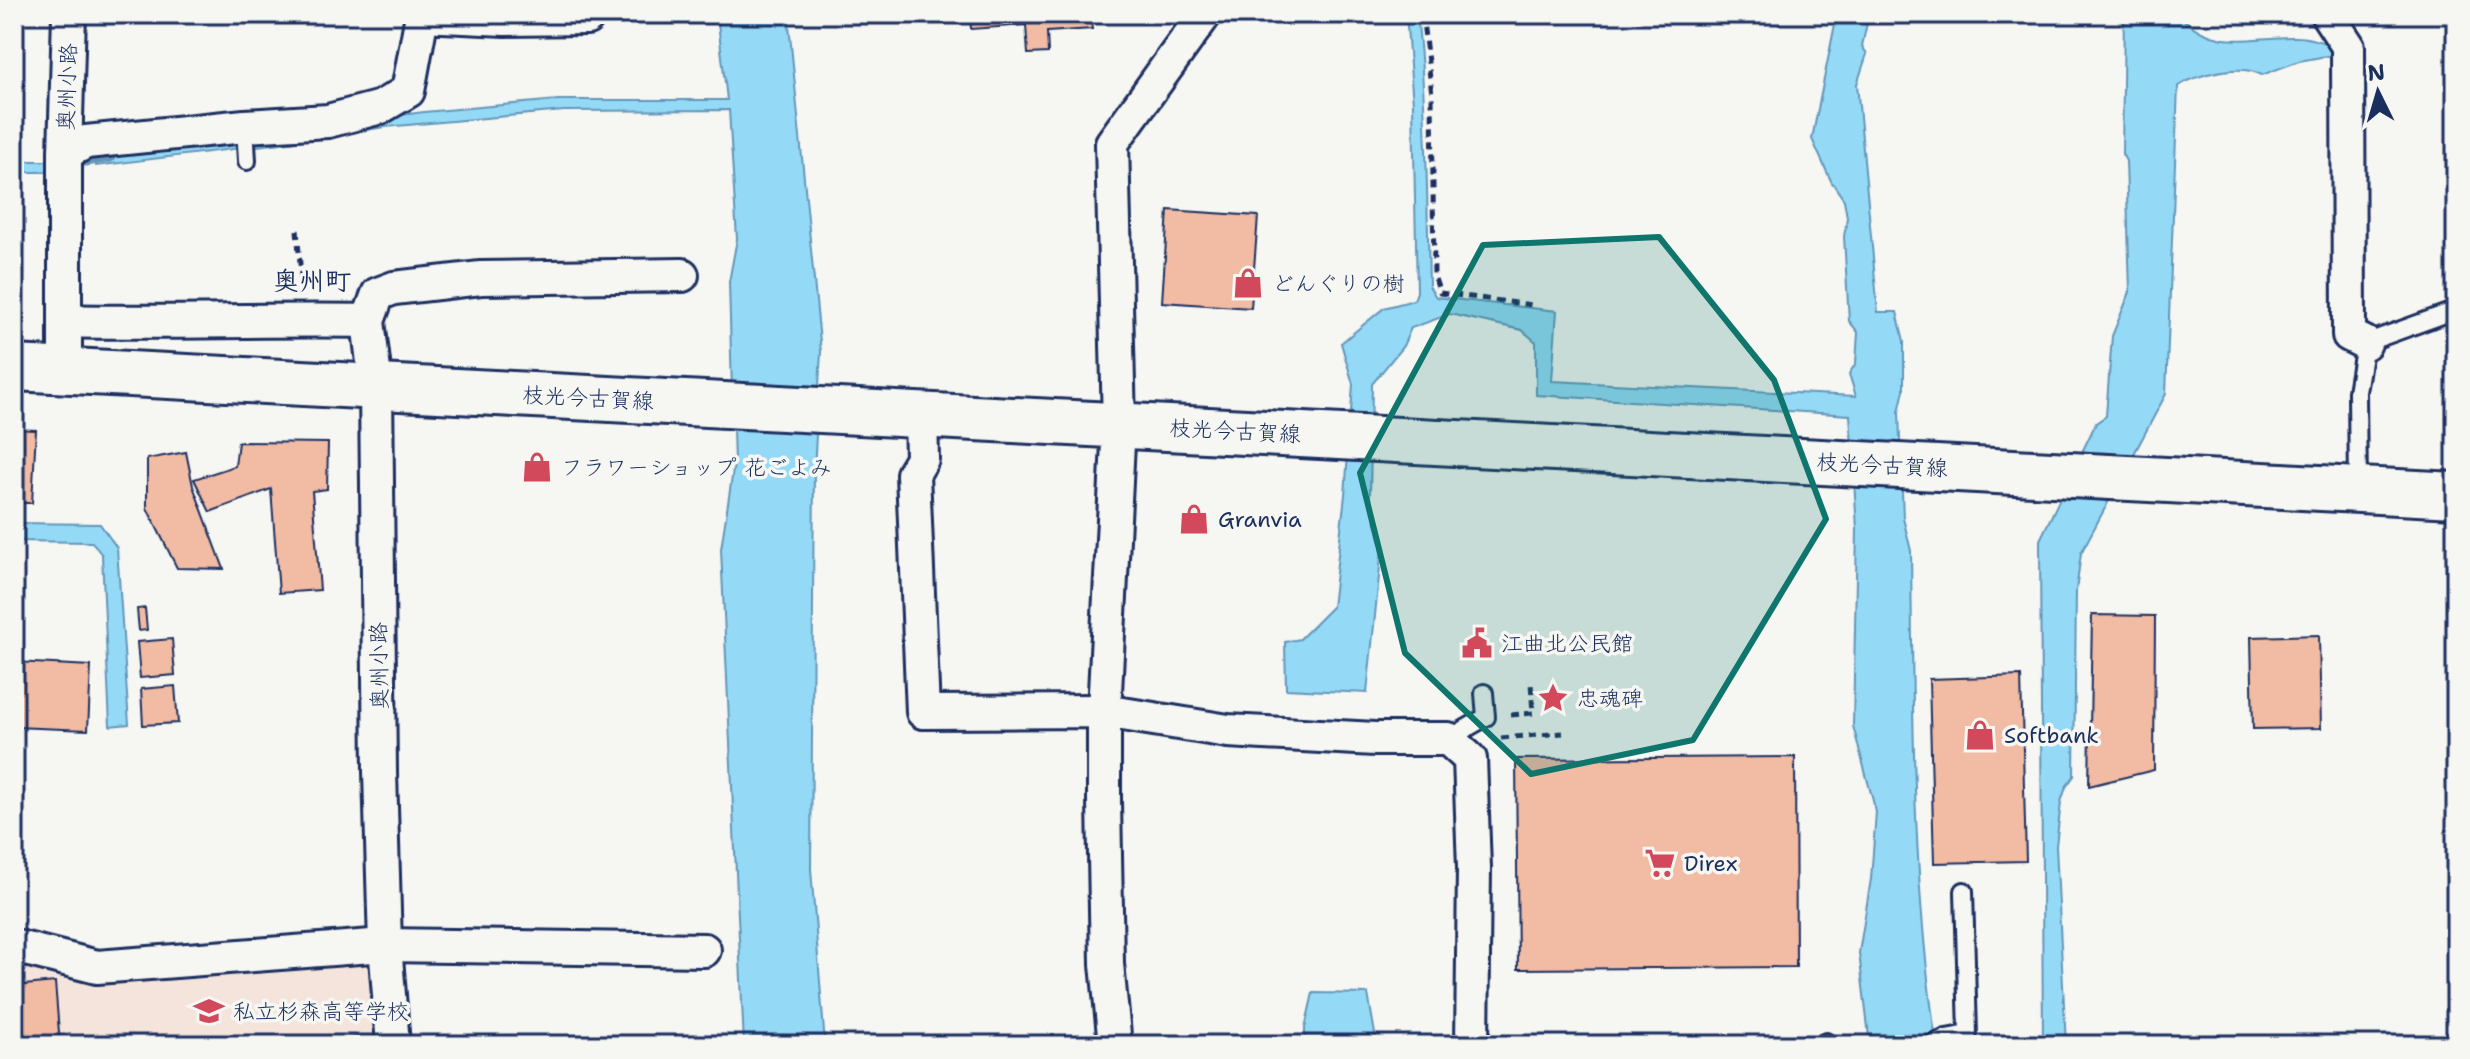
<svg xmlns="http://www.w3.org/2000/svg" width="2470" height="1059" font-family="'Shantell Sans','Klee One',sans-serif">
	<style>
		.built { fill: #f4e4db }
		.water { fill: #94daf6; stroke: #6496b9; stroke-width: 2 }
		.lines { fill: none; stroke-linecap: round; stroke-linejoin: round }
		.stream { stroke: #6496b9; stroke-width: 11 }
		.building { fill: #f1bba4; stroke: #1b2f5e; stroke-width: 2 }
		.service-casing { stroke: #1b2f5e; stroke-width: 22 }
		.minor-casing { stroke: #1b2f5e; stroke-width: 38 }
		.secondary-casing { stroke: #1b2f5e; stroke-width: 50 }
		.path { stroke: #1b2f5e; stroke-width: 5; stroke-dasharray: 8 6; stroke-linecap: butt }
		.service { stroke: #f6f6f2; stroke-width: 16 }
		.minor { stroke: #f6f6f2; stroke-width: 32 }
		.secondary { stroke: #f6f6f2; stroke-width: 44 }
		.marked { fill: #0f766e; fill-opacity: 0.2; stroke: #0f766e; stroke-width: 6; stroke-linejoin: round }
		.labels { text-anchor: middle; dominant-baseline: central; stroke-width: 7; stroke-linejoin: round; paint-order: stroke }
		.street-label { font-size: 22px; fill: #1b2f5e; stroke: #f6f6f2 }
		.poi-label { font-size: 22px; fill: #1b2f5e; stroke: #f6f6f2; text-anchor: start }
		.quarter-label { font-size: 26px; font-weight: bold; fill: #1b2f5e; stroke: #f6f6f2 }
	</style>
	<rect width="100%" height="100%" fill="#f6f6f2"/>
	<filter id="ink" filterUnits="userSpaceOnUse"><feTurbulence type="fractalNoise" baseFrequency=".0125" numOctaves="2"/><feDisplacementMap in="SourceGraphic" scale="16" xChannelSelector="R" yChannelSelector="G"/><feConvolveMatrix kernelMatrix="1 2 1 2 8 2 1 2 1" color-interpolation-filters="sRGB"/></filter>
	<g filter="url(#ink)">
		<polygon class="built" points="400,955 406,1045 14,1045 14,958"/>
		<g class="water">
			<polygon points="717,14 788,14 821,352 814,469 811,869 825,1045 744,1045 721,549 734,464 729,282 737,239 729,110 564,111 385,127 290,142 96,166 95,155 424,112 558,100 727,100"/>
			<path d="M1406,14h11c10,91 10,181 12,272l7,11 121,14 -5,70 304,15 -7,-22 7,-11 2,-31 -9,-11 -5,-84 3,-20 -3,-17 -13,-19 -19,-42 25,-125h32l-7,32 5,8 -10,30 21,228h19l7,29v49l-5,22 4,106 8,33c2,161 1,324 24,483l5,11h-70l-11,-92 12,-74 5,-67 -23,-86 4,-197 -7,-114 -314,-20v-53l-14,-12 -72,-16 -39,14 -8,18 -31,38 -2,114 12,49 -15,146 -81,-4 -1,-47 15,-3 32,-32 13,-112 8,-111 -12,-41 43,-35 30,-8 3,-8 -4,-188z"/>
			<path d="M2124,14h59v5c38,34 71,16 115,18 12,0 26,6 37,9l3,8 -39,7 -37,14c-23,-12 -63,-1 -84,11l-12,308 -85,159 -5,38 -2,185 -8,11 -5,15 -5,44 10,199h-23l-3,-505 56,-117 10,-7 6,-80 18,-44 -4,-131 -4,-7z"/>
			<rect x="14" y="161" width="44" height="11"/>
			<polygon points="14,523 100,524 117,548 129,724 110,726 102,555 92,542 14,541"/>
			<polygon points="1313,993 1368,994 1377,1045 1305,1045 1305,1028"/>
		</g>
		<g class="lines">
			<polyline class="stream" points="72,163 110,157"/>
		</g>
		<g class="building">
			<polygon points="970,14 1176,14 1176,15 1091,20 1092,29 1047,32 1048,53 1028,54 1026,25 971,29"/>
			<polygon points="1168,210 1258,216 1251,308 1162,302"/>
			<polygon points="14,429 36,430 32,503 14,503"/>
			<polygon points="238,442 328,443 327,489 312,491 320,590 279,593 271,489 210,512 194,479 235,466"/>
			<polygon points="186,452 193,486 224,569 177,568 147,508 147,459"/>
			<polygon points="145,608 147,630 139,631 137,609"/>
			<polygon points="2092,615 2155,616 2154,770 2089,786"/>
			<polygon points="2319,635 2321,728 2253,729 2251,637"/>
			<polygon points="172,639 175,675 140,678 137,642"/>
			<polygon points="14,662 91,666 88,730 14,727"/>
			<polygon points="2021,676 2026,861 1934,863 1929,679"/>
			<polygon points="175,686 178,723 143,725 141,689"/>
			<polygon points="1795,757 1796,967 1518,969 1516,759"/>
			<polygon points="55,982 60,1045 14,1045 14,986"/>
			<polygon points="361,1037 362,1045 247,1045"/>
		</g>
		<g class="lines">
			<g class="service-casing">
				<g id="service">
					<polyline points="245,126 247,161"/>
					<polyline points="2358,488 2357,392 2365,343 2456,310"/>
					<polyline points="1448,739 1486,717 1484,693"/>
					<polyline points="1826,1042 1827,1045"/>
					<polyline points="1931,1045 1946,1038 1968,1034 1964,891"/>
				</g>
			</g>
			<g class="minor-casing">
				<g id="minor">
					<polyline points="2327,14 2348,46 2349,335 2365,343"/>
					<polyline points="65,153 86,142 245,126 328,121 381,107 408,91 422,15 505,19 587,18 587,14"/>
					<path d="M65,321c101,3 202,-2 303,0"/>
					<polyline points="65,371 65,153 69,14"/>
					<polyline points="921,414 922,459 913,474 923,712 1104,711 1228,731 1375,739 1448,739 1470,759 1474,868 1472,1045"/>
					<polyline points="14,946 97,967 385,945 704,950"/>
					<polyline points="393,1045 385,945 380,772 376,387 368,321 378,294 394,288 481,278 682,275"/>
					<polyline points="1115,1045 1107,964 1104,801 1104,711 1119,424 1112,143 1205,14"/>
				</g>
			</g>
			<g class="secondary-casing">
				<polyline id="secondary" points="14,368 2456,495"/>
			</g>
			<g class="path">
				<polyline points="1422,14 1432,94 1434,276 1440,293 1532,305"/>
				<polyline points="297,230 302,286"/>
				<polyline points="1511,715 1533,713 1531,683"/>
				<polyline points="1501,738 1563,733"/>
			</g>
			<use href="#service" class="service"/>
			<use href="#minor" class="minor"/>
			<use href="#secondary" class="secondary"/>
		</g>
	</g>
	<path class="marked" d="M1659,237l115,143 52,139 -133,221 -162,34 -126,-121 -45,-180 123,-228z"/>
	<defs>
		<g id="shop-bare" transform="scale(2.4)"><path d="M-5-2.5h2.3a2.7 3.5 0 0 1 5.4 0H5L5.5 6h-11ZM-1.5-2.5h3a1.5 2.3 0 0 0-3 0Z" fill="#d1495b" stroke="#f6f6f2" stroke-width="2.5" paint-order="stroke"/></g>
		<g id="civic-bare" transform="scale(2.4)"><path d="M-.6-6.5H3V-4.5H.6V-3L4-1V1h2V6H-6V1h2V-1L-.6-3ZM-1.2 2.5V6h2.4V2.5Z" fill="#d1495b" stroke="#f6f6f2" stroke-width="2.5" paint-order="stroke"/></g>
		<g id="sight-bare" transform="scale(2.4)"><path d="M0-6L1.8-2.2L6-1.7L2.9 1.2L3.7 5.4L0 3.3L-3.7 5.4L-2.9 1.2L-6-1.7L-1.8-2.2Z" fill="#d1495b" stroke="#f6f6f2" stroke-width="2.5" paint-order="stroke"/></g>
		<g id="supermarket-bare" transform="scale(2.4)"><path d="M-6-5.5h2.5l.6 2H6L4.5 2H-2.5L-4.4-4H-6ZM-1.5 3.2a1.3 1.3 0 1 0 .1 0ZM3 3.2a1.3 1.3 0 1 0 .1 0Z" fill="#d1495b" stroke="#f6f6f2" stroke-width="2.5" paint-order="stroke"/></g>
		<g id="school-bare" transform="scale(2.4)"><path d="M0-5L7-2L0 1L-7-2ZM-4 1L0 2.5L4 1V4Q0 6-4 4Z" fill="#d1495b" stroke="#f6f6f2" stroke-width="2.5" paint-order="stroke"/></g>
	</defs>
	<g fill-rule="evenodd">
		<use href="#shop-bare" x="1248" y="283"/>
		<use href="#shop-bare" x="537" y="467"/>
		<use href="#shop-bare" x="1194" y="519"/>
		<use href="#civic-bare" x="1477" y="643"/>
		<use href="#sight-bare" x="1553" y="698"/>
		<use href="#shop-bare" x="1980" y="735"/>
		<use href="#supermarket-bare" x="1660" y="863"/>
		<use href="#school-bare" x="209" y="1011"/>
	</g>
	<g class="labels">
		<g class="street-label">
			<text transform="translate(67 87) rotate(-88)">奥州小路</text>
			<text transform="translate(588 398) rotate(3)">枝光今古賀線</text>
			<text transform="translate(1235 431) rotate(3)">枝光今古賀線</text>
			<text transform="translate(1882 465) rotate(3)">枝光今古賀線</text>
			<text transform="translate(379 666) rotate(-91)">奥州小路</text>
		</g>
		<g class="poi-label">
			<text x="1272" y="283">どんぐりの樹</text>
			<text x="561" y="467">フラワーショップ 花ごよみ</text>
			<text x="1218" y="519">Granvia</text>
			<text x="1501" y="643">江曲北公民館</text>
			<text x="1577" y="698">忠魂碑</text>
			<text x="2004" y="735">Softbank</text>
			<text x="1684" y="863">Direx</text>
			<text x="233" y="1011">私立杉森高等学校</text>
		</g>
		<g class="quarter-label">
			<text x="312" y="280">奥州町</text>
		</g>
	</g>
	<rect width="2470" height="1059" fill="none" stroke="#f6f6f2" stroke-width="48"/>
	<rect x="24" y="24" width="2422" height="1011" fill="none" stroke="#1b2f5e" stroke-width="3" filter="url(#ink)"/>
	<g transform="translate(2378 92) rotate(355)" stroke="#f6f6f2" stroke-width="6" paint-order="stroke">
	<path d="M0-6L14 30L0 20L-14 30Z" fill="#1b2f5e"/>
	<text y="-12" font-size="22" font-weight="bold" text-anchor="middle" fill="#1b2f5e">N</text>
	</g>
</svg>
